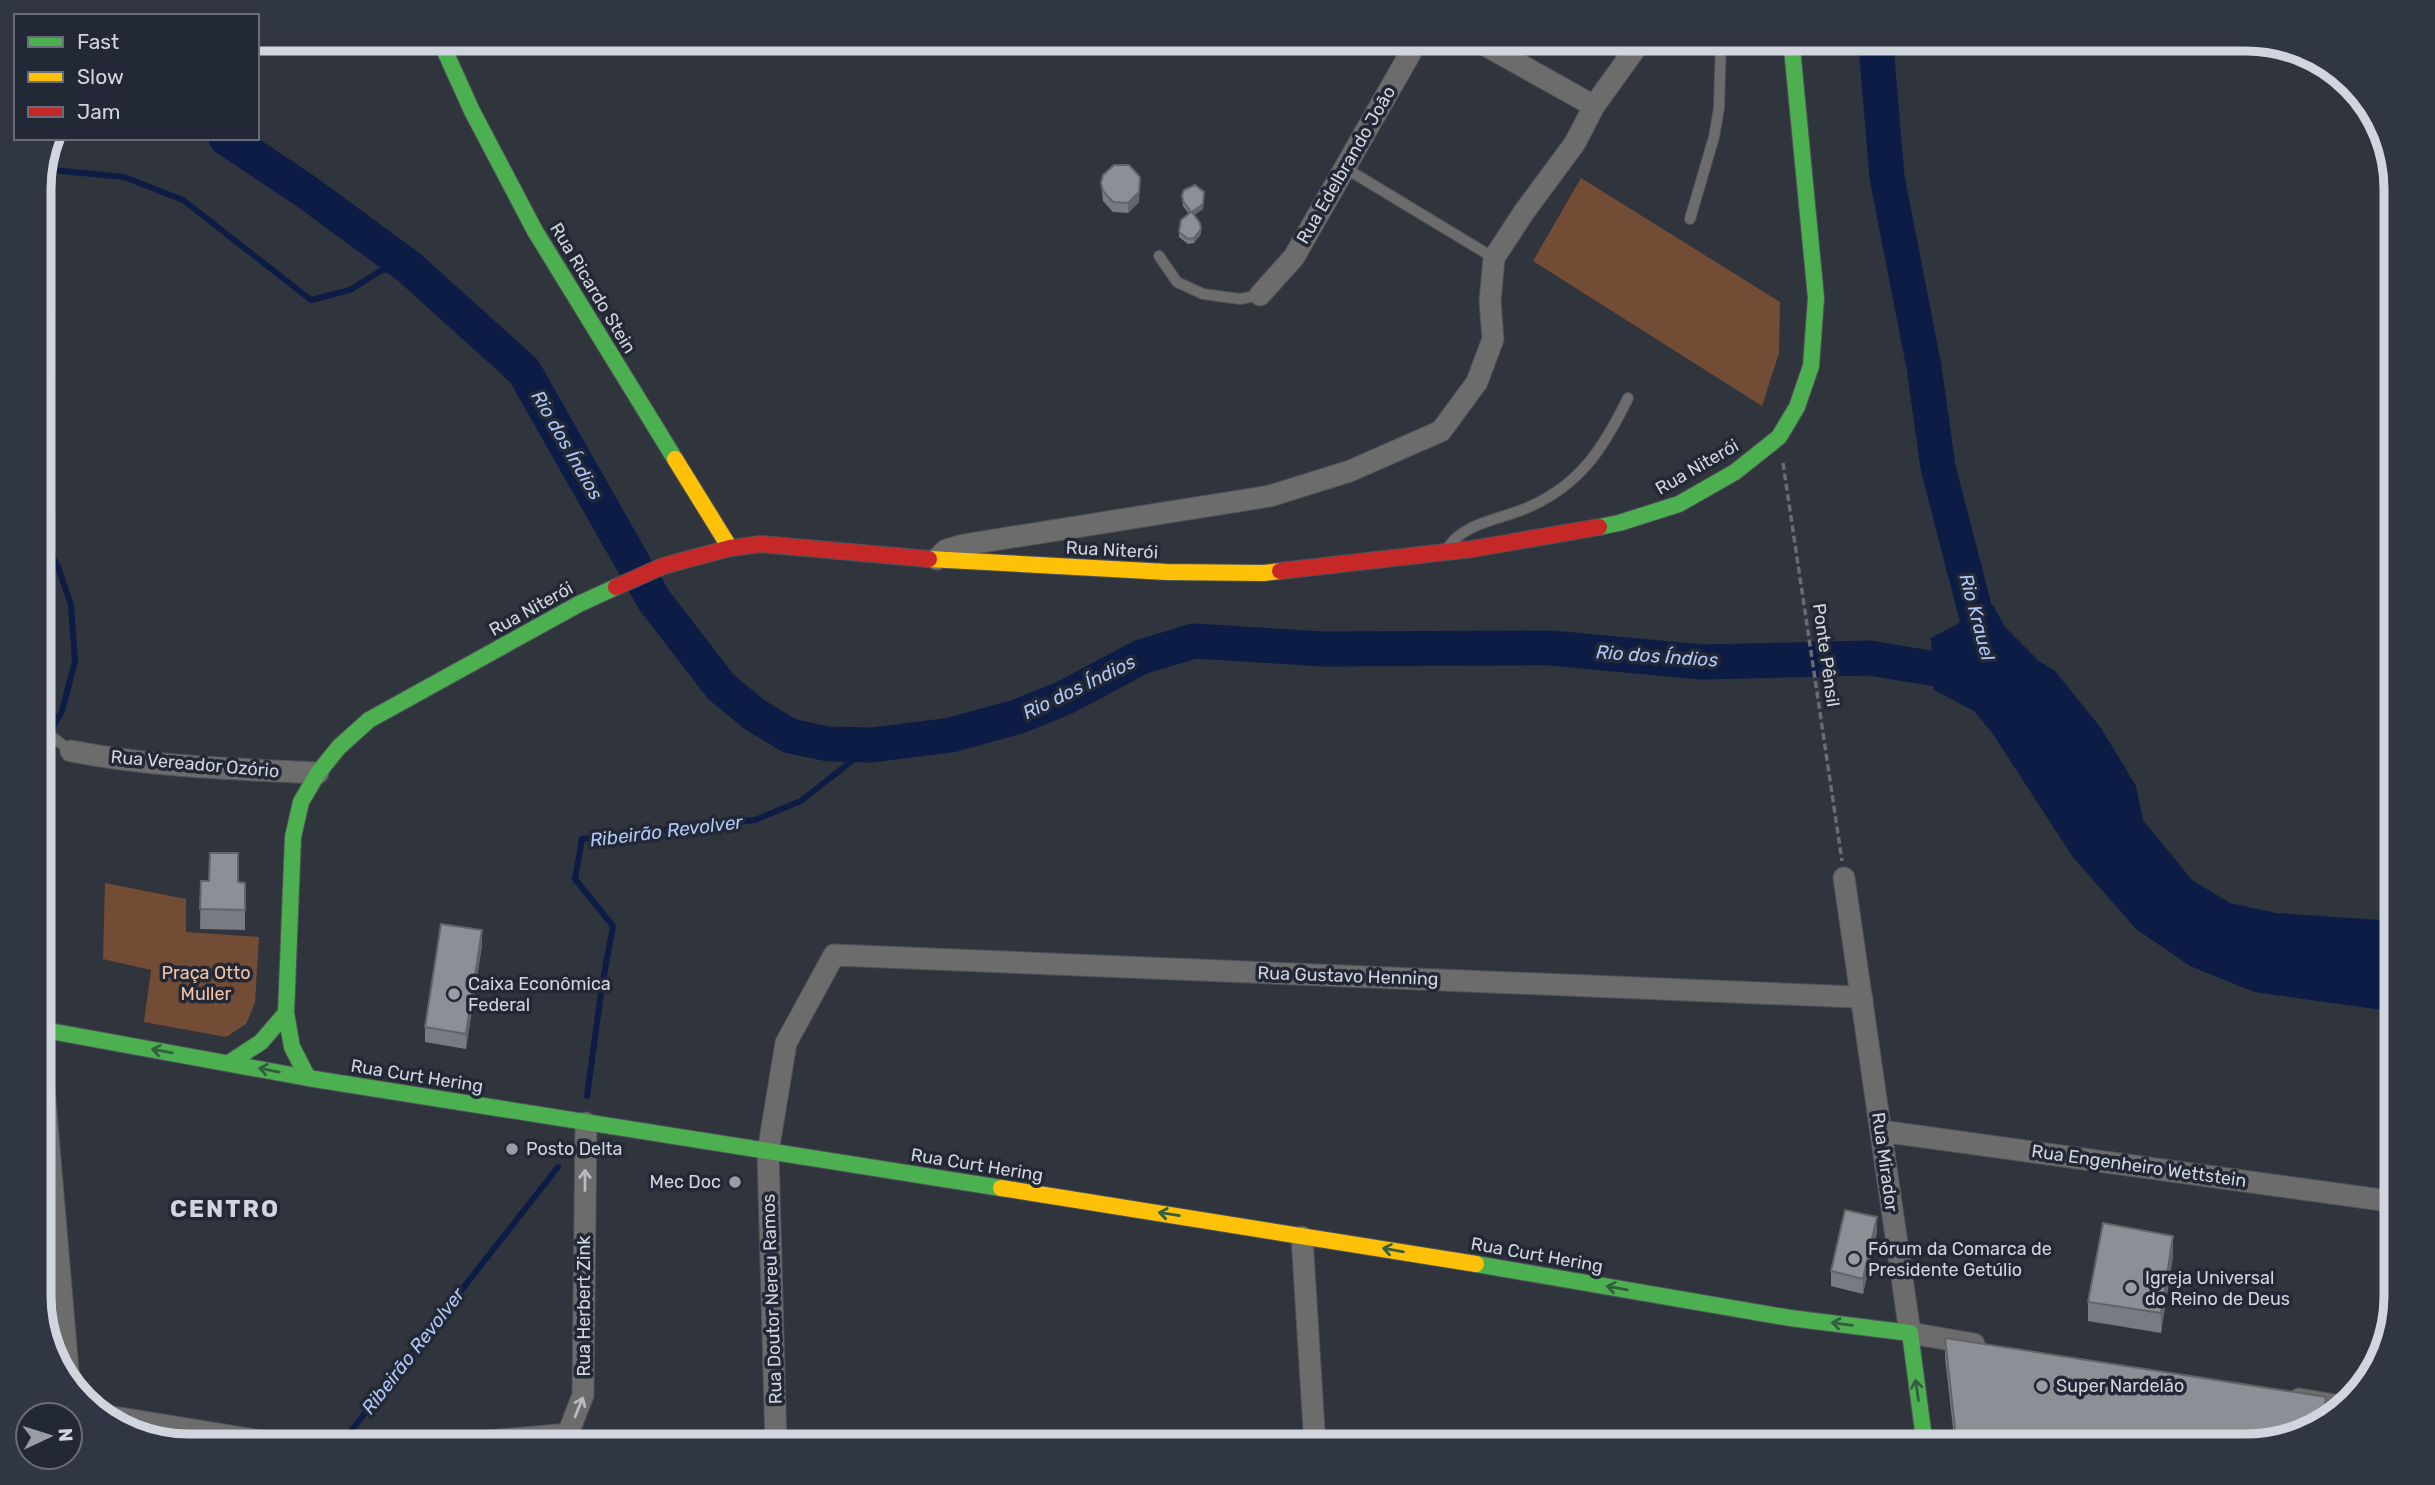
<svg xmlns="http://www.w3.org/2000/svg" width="2435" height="1485" font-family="Rubik,sans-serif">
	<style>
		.green { fill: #734c35 }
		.water { fill: #0c1c45 }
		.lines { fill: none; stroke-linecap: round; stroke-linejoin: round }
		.stream { stroke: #0c1c45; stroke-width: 6 }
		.river { stroke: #0c1c45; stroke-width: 35 }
		.lane-casing { stroke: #4e5258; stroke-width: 12 }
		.street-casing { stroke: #4e5258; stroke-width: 23 }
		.fast-casing { stroke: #4e5258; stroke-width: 18 }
		.slow-casing { stroke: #4e5258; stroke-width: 18 }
		.jam-casing { stroke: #4e5258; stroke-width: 18 }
		.path { stroke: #6b6b6e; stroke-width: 3.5; stroke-dasharray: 7 3.5; stroke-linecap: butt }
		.lane { stroke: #6c6c6d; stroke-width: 10 }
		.street { stroke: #6c6c6d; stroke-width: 21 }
		.fast { stroke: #4caf50; stroke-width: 16 }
		.slow { stroke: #ffc107; stroke-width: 16 }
		.jam { stroke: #c62828; stroke-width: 16 }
		.wall { fill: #787b81 }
		.shaded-wall { fill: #616469 }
		.building { fill: #8b8f96; stroke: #616469; stroke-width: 2 }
		.oneway { stroke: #335e40 }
		.oneway2 { stroke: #b8bbc2 }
		.poi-dot { fill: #999da5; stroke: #222835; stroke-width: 2.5 }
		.labels { text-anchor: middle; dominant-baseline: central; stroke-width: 7; stroke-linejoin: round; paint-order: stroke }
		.street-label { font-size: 18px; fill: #d1d5de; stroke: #222835 }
		.park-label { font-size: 18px; fill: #f5c3a5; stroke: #222835 }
		.poi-label { font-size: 18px; fill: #d1d5de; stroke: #222835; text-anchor: start }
		.water-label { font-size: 19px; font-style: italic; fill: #b0c7f5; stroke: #222835 }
		.district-label { font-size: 24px; font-weight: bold; letter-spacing: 2px; fill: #d1d5de; stroke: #222835 }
		.rim { fill: none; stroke: #d1d5de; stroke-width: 9 }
	</style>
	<rect width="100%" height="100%" fill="#30343c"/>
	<g class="green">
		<polygon points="1581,178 1780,302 1779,353 1762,406 1533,261"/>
		<polygon points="105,883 186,899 186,932 259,937 255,1003 246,1024 226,1037 144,1022 151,970 103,959"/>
	</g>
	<polygon class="water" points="1993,605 2005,627 2039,661 2055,671 2101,728 2136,786 2143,820 2192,880 2230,903 2276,913 2396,921 2396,1012 2254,992 2190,966 2136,929 2072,856 1993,734 1974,711 1934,690 1931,638"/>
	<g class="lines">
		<g class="stream">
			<polyline points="41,169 124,177 183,200 311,300 350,290 382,270 409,267"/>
			<polyline points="39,531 58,567 71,605 75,661 62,711 44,742 39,746"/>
			<polyline points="587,1096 602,986 613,926 575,879 582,839 755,820 801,801 872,745"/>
			<polyline points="347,1436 558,1167"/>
		</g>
		<g class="river">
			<polyline points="1877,38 1877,58 1887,177 1924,367 1938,467 1988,661"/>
			<polyline points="226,138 304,190 409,267 524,371 654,600 721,687 755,715 790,736 828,744 872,745 951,735 1017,717 1066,697 1141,657 1194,641 1323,649 1551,648 1702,662 1869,658 1979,676"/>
		</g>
		<g class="lane-casing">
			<g id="lane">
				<polyline points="1345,168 1494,258"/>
				<polyline points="1690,219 1714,137 1719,108 1721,38"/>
				<polyline points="1159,256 1177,282 1203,294 1240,299 1260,295"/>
				<path d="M1449,546c17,-24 54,-27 80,-39 52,-23 75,-60 99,-109"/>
				<polyline points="39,727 71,751"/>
			</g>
		</g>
		<g class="street-casing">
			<g id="street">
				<polyline points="1470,38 1476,40 1594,106"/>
				<polyline points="1260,295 1294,257 1415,45 1432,38"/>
				<polyline points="937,559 946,550 963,545 1270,496 1350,471 1441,431 1477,382 1493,339 1490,301 1494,258 1524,212 1575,143 1594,106 1643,38"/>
				<path d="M71,751c82,16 164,18 247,22"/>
				<polyline points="1844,878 1910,1333 1974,1344"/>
				<polyline points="39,1029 69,1382"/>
				<polyline points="1881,1131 2396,1202"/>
				<polyline points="1302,1237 1315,1446"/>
				<polyline points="2299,1399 2342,1406"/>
				<polyline points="102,1415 291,1446"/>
				<polyline points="431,1446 568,1434 583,1395 586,1123"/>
				<polyline points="776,1446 768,1152 786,1043 834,955 1856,997 1862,999"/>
			</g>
		</g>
		<g class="fast-casing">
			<g id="fast">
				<polyline points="439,38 472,111 535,231 675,459"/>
				<polyline points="1599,527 1619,523 1679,504 1735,472 1779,437 1797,407 1811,366 1816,298 1791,38"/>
				<polyline points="39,1029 308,1078 1001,1188"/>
				<polyline points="229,1063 261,1042 286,1013"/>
				<polyline points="308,1078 292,1047 286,1013 293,837 301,802 318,773 339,747 369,720 579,604 616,587"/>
				<polyline points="1476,1264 1790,1318 1910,1333 1925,1446"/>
			</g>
		</g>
		<g class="slow-casing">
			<g id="slow">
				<polyline points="675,459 730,548"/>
				<polyline points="929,559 1167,572 1264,573 1280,571"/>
				<polyline points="1001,1188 1476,1264"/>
			</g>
		</g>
		<g class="jam-casing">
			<g id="jam">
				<polyline points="1280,571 1472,549 1599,527"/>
				<polyline points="616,587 663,566 730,548 761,544 929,559"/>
			</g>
		</g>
		<polyline class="path" points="1783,463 1842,861"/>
		<use href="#lane" class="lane"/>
		<use href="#street" class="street"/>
		<use href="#fast" class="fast"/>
		<use href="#slow" class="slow"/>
		<use href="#jam" class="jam"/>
	</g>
	<g class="wall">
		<polygon points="1101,183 1139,202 1128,213 1113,212 1103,201"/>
		<polygon points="1182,195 1204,197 1203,209 1194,215 1201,234 1194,243 1188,244 1179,237 1179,232 1189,214 1183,206"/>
		<polygon points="201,881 245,883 245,930 200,929"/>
		<polygon points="482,945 466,1049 425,1042 425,1027"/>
		<polygon points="1877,1232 1863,1294 1831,1286 1831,1271"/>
		<polygon points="2173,1256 2161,1333 2088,1321 2088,1302"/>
		<polygon points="1945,1338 2326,1417 2246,1446 1955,1446 1945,1357"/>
	</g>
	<g class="shaded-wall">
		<polygon points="1140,187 1139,202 1128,213 1128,203"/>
		<polygon points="1204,192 1203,209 1192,217 1192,212"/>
		<polygon points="1201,229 1201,234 1194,243 1194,238"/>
		<polygon points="482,930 482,945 466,1049 466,1034"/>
		<polygon points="1877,1217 1877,1232 1863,1294 1863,1279"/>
		<polygon points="2173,1236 2173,1256 2161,1333 2161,1313"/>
		<polygon points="2326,1397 2326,1417 2325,1422 2322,1426"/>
	</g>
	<g class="building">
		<polygon points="1114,165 1129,165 1140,177 1139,192 1128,203 1113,202 1103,191 1101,183 1103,175"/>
		<polygon points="1195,185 1204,192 1203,204 1192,212 1200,223 1201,229 1194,238 1188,239 1179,232 1181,220 1191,212 1183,201 1182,195 1184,190"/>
		<polygon points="210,853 238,853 238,882 245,883 245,910 200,909 201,881 209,881"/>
		<polygon points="441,924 482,930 466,1034 425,1027"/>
		<polygon points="1845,1210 1877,1217 1863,1279 1831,1271"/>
		<polygon points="2103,1223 2173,1236 2161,1313 2088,1302"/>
		<polygon points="1945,1338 2326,1397 2322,1426 2246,1446 1957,1446"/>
	</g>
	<defs><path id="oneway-shaft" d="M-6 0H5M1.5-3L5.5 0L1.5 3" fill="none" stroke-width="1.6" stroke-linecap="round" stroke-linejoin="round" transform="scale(1.75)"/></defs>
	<g class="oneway">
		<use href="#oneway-shaft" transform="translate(162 1051) rotate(-170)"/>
		<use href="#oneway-shaft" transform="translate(269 1070) rotate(-169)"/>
		<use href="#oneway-shaft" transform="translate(1169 1214) rotate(-171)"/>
		<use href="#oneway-shaft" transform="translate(1393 1250) rotate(-170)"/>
		<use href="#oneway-shaft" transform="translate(1617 1288) rotate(-170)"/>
		<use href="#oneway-shaft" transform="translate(1842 1324) rotate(-173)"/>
		<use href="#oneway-shaft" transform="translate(1917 1390) rotate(-98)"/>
	</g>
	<g class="oneway2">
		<use href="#oneway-shaft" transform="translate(585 1180) rotate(-90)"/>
		<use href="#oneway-shaft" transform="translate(579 1407) rotate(-68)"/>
	</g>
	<g class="poi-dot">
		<circle cx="454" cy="994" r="7"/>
		<circle cx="512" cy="1149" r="7"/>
		<circle cx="735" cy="1182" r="7"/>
		<circle cx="1854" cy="1259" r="7"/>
		<circle cx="2131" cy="1288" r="7"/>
		<circle cx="2042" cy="1386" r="7"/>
	</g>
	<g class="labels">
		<g class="street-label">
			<text transform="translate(1346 165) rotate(-60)">Rua Edelbrando João</text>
			<text transform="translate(593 288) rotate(59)">Rua Ricardo Stein</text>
			<text transform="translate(1697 467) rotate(-30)">Rua Niterói</text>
			<text transform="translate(1112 550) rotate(3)">Rua Niterói</text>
			<text transform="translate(531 609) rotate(-29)">Rua Niterói</text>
			<text transform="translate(1826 655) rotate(82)">Ponte Pênsil</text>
			<text transform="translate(195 764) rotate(5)">Rua Vereador Ozório</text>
			<text transform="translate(1348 976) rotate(2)">Rua Gustavo Henning</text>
			<text transform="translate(417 1076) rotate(9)">Rua Curt Hering</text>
			<text transform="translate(1885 1162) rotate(82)">Rua Mirador</text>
			<text transform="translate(977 1165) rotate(9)">Rua Curt Hering</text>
			<text transform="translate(2139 1166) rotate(8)">Rua Engenheiro Wettstein</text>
			<text transform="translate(1537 1255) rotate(10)">Rua Curt Hering</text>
			<text transform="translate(772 1299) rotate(-92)">Rua Doutor Nereu Ramos</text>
			<text transform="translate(584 1306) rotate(-90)">Rua Herbert Zink</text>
		</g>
		<g class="park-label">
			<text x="206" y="973">Praça Otto<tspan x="206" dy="21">Muller</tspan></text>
		</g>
		<g class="poi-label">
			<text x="468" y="984">Caixa Econômica<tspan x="468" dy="21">Federal</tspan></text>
			<text x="526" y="1149">Posto Delta</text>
			<text x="721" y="1182" text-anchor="end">Mec Doc</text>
			<text x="1868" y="1249">Fórum da Comarca de<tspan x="1868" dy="21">Presidente Getúlio</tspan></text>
			<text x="2145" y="1278">Igreja Universal<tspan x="2145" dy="21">do Reino de Deus</tspan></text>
			<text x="2056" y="1386">Super Nardelão</text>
		</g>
		<g class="water-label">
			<text transform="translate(567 445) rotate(60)">Rio dos Índios</text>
			<text transform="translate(1977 617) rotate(75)">Rio Krauel</text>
			<text transform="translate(1657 656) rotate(4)">Rio dos Índios</text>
			<text transform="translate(1079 687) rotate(-26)">Rio dos Índios</text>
			<text transform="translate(666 831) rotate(-7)">Ribeirão Revolver</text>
			<text transform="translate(413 1351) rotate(-52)">Ribeirão Revolver</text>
		</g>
		<g class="district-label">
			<text x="225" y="1209">CENTRO</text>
		</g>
	</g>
	<path d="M0 0H2435V1485H0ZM189 51H2246A138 138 0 0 1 2384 189V1296A138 138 0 0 1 2246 1434H189A138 138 0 0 1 51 1296V189A138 138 0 0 1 189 51Z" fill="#303643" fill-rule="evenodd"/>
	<path class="rim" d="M189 51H2246A138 138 0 0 1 2384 189V1296A138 138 0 0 1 2246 1434H189A138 138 0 0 1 51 1296V189A138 138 0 0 1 189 51Z"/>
	<rect x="14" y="14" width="245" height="126" fill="#222835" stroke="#686d79" stroke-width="2"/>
	<rect x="28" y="37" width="35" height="10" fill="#4caf50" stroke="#686d79" stroke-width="2"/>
	<text x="77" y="49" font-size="21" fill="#d1d5de">Fast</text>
	<rect x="28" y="72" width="35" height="10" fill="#ffc107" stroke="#686d79" stroke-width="2"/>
	<text x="77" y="84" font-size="21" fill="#d1d5de">Slow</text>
	<rect x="28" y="107" width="35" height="10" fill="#c62828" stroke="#686d79" stroke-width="2"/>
	<text x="77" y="119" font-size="21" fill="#d1d5de">Jam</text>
	<g transform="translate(49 1436) rotate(86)"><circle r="33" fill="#222835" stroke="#686d79" stroke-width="2"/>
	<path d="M0-5L12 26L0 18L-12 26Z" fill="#999da5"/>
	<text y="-10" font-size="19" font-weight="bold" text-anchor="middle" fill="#d1d5de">N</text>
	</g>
</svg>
